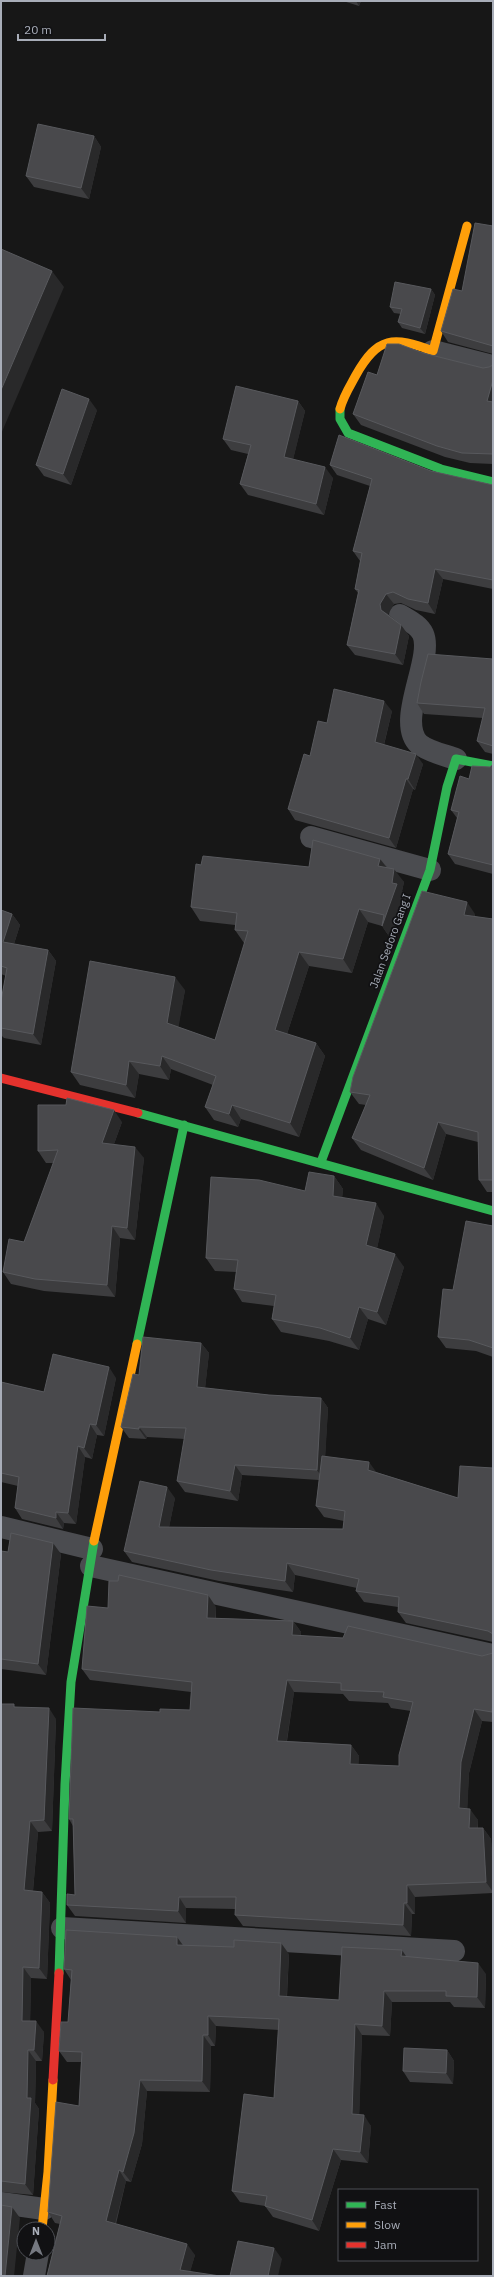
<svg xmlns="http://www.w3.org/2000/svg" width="494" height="2277" font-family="'IBM Plex Sans',sans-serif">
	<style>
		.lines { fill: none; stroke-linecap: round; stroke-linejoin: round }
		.street { stroke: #4b4c50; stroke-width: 22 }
		.fast { stroke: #30b455; stroke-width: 9 }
		.slow { stroke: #ff9f0a; stroke-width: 9 }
		.jam { stroke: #e5322d; stroke-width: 9 }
		.wall { fill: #3d3d3f; fill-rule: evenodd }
		.shaded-wall { fill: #29292a }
		.building { fill: #49494c; stroke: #58595d; fill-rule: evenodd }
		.labels { text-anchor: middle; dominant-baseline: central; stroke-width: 3.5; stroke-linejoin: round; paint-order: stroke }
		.street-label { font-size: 11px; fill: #a8adb8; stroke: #111113 }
	</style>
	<rect width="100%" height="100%" fill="#171717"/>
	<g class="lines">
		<g class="street">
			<polyline points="433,351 493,366"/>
			<path d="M400,615c8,5 19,10 23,19 11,25 -28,87 -4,110 10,8 26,11 37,15"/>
			<polyline points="311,837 430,870"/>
			<polyline points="1,1527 92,1549"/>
			<polyline points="91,1566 493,1655"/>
			<polyline points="62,1928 454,1951"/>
			<polyline points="1,2203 44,2209"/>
			<polyline points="34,2276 38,2253"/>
		</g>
		<g class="fast">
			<polyline points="340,409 340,419 348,433 441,469 493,482"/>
			<polyline points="138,1113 493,1211"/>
			<polyline points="321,1162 430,870 447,787 456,759 493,766"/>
			<polyline points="137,1344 184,1125"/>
			<polyline points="59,1973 65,1784 71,1682 94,1541"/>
		</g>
		<g class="slow">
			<path d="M340,409c3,-12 10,-23 16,-34 22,-39 37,-39 77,-24l34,-125"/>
			<polyline points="94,1541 137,1344"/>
			<polyline points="42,2229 48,2172 53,2080"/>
		</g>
		<g class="jam">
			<polyline points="1,1078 138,1113"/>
			<polyline points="53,2080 59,1973"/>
		</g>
	</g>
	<g class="wall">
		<polygon points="343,1 361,1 359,6"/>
		<polygon points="94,136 101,147 89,199 34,187 26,176"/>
		<polygon points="493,226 493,354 448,342 441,331 462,291"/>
		<polygon points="431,289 435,295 425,334 402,328 398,322 401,314 394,313 390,307"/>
		<polygon points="423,353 483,368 489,367 493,365 493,464 470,463 445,457 361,425 353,414 377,375"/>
		<polygon points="298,401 305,411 293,459 333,478 324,515 248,495 240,484 248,454 231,450 223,439"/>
		<polygon points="97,410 71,485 44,476 36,465"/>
		<polygon points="330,465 431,471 493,485 493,589 443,579 435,614 416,610 401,603 394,604 388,614 401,625 409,636 403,665 355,655 347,645 358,593 355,589 360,561 353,551 370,486 337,475"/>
		<polygon points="493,659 493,754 485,752 477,741 483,718 424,714 417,703"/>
		<polygon points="392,711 384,745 423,764 415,790 413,789 396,848 295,820 288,809 310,756 327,723"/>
		<polygon points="493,764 493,874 455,864 448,854 457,818 451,810 469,779 490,767"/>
		<polygon points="380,859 387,867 404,882 402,891 406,898 391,939 382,926 368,922 352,973 309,966 287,1034 316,1043 325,1056 299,1137 241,1119 238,1127 214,1120 205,1107 213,1085 171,1069 169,1080 139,1074 135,1098 80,1085 71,1072 185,990 178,1027 215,1040 245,943 244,943 235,930 235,925 200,921 191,907 201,865 309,867"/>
		<polygon points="1,910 12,914 20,925 14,944 48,950 56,961 41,1045 4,1038 1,1035 1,1001 6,976 1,974"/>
		<polygon points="475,914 475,917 493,919 493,1192 487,1192 479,1180 478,1142 446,1134 433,1180 361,1150 352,1138 366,1105 359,1104 350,1092"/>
		<polygon points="122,1122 114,1144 144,1158 135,1240 120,1238 115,1297 44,1291 11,1284 3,1272 24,1242 54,1163 46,1163 38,1151"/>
		<polygon points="334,1176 343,1189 342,1198 384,1216 377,1248 404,1267 386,1325 368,1319 359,1350 329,1341 281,1332 272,1319 274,1306 242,1302 234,1289 236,1272 215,1271 206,1258 305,1191"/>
		<polygon points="493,1226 493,1357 476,1351 446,1348 438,1337 453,1290"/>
		<polygon points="201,1343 209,1353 205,1388 269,1395 321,1398 328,1408 325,1456 458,1498 493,1468 493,1642 406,1623 398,1612 398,1607 364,1602 356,1591 357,1588 295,1575 293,1592 219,1581 132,1562 124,1551 175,1498 169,1527 343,1529 344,1521 324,1517 316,1506 319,1480 242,1475 238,1501 185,1492 177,1481 185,1439 147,1437 146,1439 129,1438 121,1427 139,1375"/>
		<polygon points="116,1378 104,1436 97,1435 92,1459 85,1457 76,1524 64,1523 63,1529 22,1519 15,1508 18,1486 1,1482 1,1382 44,1392"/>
		<polygon points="1,1551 8,1552 61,1554 46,1675 1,1669"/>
		<path d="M216,1607v11l77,3 8,11v4l181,20 11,-3v69l-11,-1 -13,52 -2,36 11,11v8h5l8,11 2,37v17l-78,4v17h-3l-1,22 -168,-10 -8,-11v-6l-49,-1v15l-111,-7 -8,-11 8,-10 -2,-69 -4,-7 91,-107 30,-2 1,-18 -101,-12 -8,-11 26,-61zM294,1692l49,2 6,7 39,2 3,5 20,3 -12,55 -41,-1 1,-9 -8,-11 -64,-4z"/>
		<polygon points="1,1704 16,1707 56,1719 52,1831 38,1832 33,1891 42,1892 50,1903 47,1979 31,1978 30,2021 44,2032 42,2061 36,2061 35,2103 39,2109 33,2195 1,2192"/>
		<polygon points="183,1945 289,1954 287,1997 339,2000 406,1957 486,1974 485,2008 454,2007 450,2002 392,2002 390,2036 362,2035 359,2115 371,2126 368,2163 341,2160 319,2231 273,2217 265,2206 240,2202 232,2191 274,2098 279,2030 216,2026 215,2046 211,2046 210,2092 147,2091 142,2144 131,2182 126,2181 116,2224 195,2255 190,2271 47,2276 60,2224 55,2223 48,2212 79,2106 81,2062 67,2062 59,2051 68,2022 71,1980 64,1969"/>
		<polygon points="447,2050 454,2061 453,2084 410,2082 403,2071"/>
	</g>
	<g class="shaded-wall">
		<polygon points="356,1 361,1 359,6"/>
		<polygon points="94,136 101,147 89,199 81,188"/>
		<polygon points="52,271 64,287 1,434 1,390"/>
		<polygon points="431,289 435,295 425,334 420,328"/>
		<polygon points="493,380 493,410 487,401"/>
		<polygon points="89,399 97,410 71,485 63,474"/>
		<polygon points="298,401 305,411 291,468 284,457"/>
		<polygon points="325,467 333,478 324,515 316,504"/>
		<polygon points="435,569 443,579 435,614 428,603"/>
		<polygon points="386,594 394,604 388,614 381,610 380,604"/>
		<polygon points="401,625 409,636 403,665 395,654"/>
		<polygon points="384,701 392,711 382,752 375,742"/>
		<polygon points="416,754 423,764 415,790 408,779"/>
		<polygon points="406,779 413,789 396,848 389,838"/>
		<polygon points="380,859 390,872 378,866"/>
		<polygon points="394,869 404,882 402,891 406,898 391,939 382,926 392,883"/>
		<polygon points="467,902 475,914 472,927 464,915"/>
		<polygon points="359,909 368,922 352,973 343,959"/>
		<polygon points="12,914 20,925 11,953 3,942"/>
		<polygon points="48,950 56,961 41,1045 33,1034"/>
		<polygon points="299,952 309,966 284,1043 275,1030"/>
		<polygon points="175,977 185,990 177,1036 167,1023"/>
		<polygon points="316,1043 325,1056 299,1137 290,1123"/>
		<polygon points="162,1056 171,1069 169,1080 160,1066"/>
		<polygon points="129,1061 139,1074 135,1098 126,1085"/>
		<polygon points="232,1105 241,1119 238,1127 229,1114"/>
		<polygon points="114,1110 122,1122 110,1155 102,1143"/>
		<polygon points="438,1122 446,1134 433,1180 424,1168"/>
		<polygon points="135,1147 144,1158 135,1240 127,1228"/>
		<polygon points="334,1176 343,1189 341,1209 333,1196"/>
		<polygon points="376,1203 384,1216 375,1258 366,1245"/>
		<polygon points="112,1226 120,1238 115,1297 107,1285"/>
		<polygon points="395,1254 404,1267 386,1325 377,1312"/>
		<polygon points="359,1307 368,1319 359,1350 350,1338"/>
		<polygon points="201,1343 209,1353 204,1398 197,1387"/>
		<polygon points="109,1367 116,1378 104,1436 96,1425"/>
		<polygon points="321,1398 328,1408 324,1480 317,1470"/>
		<polygon points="90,1424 97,1435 92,1459 84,1448"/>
		<polygon points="139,1427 147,1437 146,1439 139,1429"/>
		<polygon points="78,1446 85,1457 76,1524 68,1513"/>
		<polygon points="369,1462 377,1473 368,1470"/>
		<polygon points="235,1465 242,1475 238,1501 230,1491"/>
		<polygon points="167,1487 175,1498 167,1538 159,1527"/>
		<polygon points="56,1512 64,1523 63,1529 56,1518"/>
		<polygon points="53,1543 61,1554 46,1675 38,1664"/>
		<polygon points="287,1563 295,1575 293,1592 285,1581"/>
		<polygon points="208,1595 216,1607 215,1629 207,1618"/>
		<polygon points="293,1621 301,1632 300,1647 292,1635"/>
		<polygon points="287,1680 294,1692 285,1752 277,1741"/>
		<polygon points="493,1702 493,1714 492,1712"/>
		<polygon points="49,1708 56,1719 52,1831 44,1820"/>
		<polygon points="474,1709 482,1721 469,1773 467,1820 459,1808 461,1762"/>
		<polygon points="351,1745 359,1756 358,1776 350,1764"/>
		<polygon points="470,1809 478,1820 477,1840 469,1828"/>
		<polygon points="30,1821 38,1832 32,1901 24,1890"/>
		<polygon points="483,1828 491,1839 493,1876 493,1892 486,1882"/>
		<polygon points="407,1885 415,1897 415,1914 407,1903"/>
		<polygon points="42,1892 50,1903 47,1979 39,1968"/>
		<polygon points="179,1897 186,1908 186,1923 178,1911"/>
		<polygon points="404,1903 412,1914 411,1936 403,1925"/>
		<polygon points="177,1937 185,1948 177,1945"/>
		<polygon points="281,1943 289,1954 286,2007 279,1996"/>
		<polygon points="402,1950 409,1961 401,1956"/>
		<polygon points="478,1963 486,1974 485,2008 477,1997"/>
		<polygon points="23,1967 31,1978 30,2032 22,2021"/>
		<polygon points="384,1991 392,2002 390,2036 382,2026"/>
		<polygon points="208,2016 216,2026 215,2046 208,2035"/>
		<polygon points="36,2021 44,2032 42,2061 34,2050"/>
		<polygon points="355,2024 362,2035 359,2125 352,2114"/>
		<polygon points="203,2035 211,2046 210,2092 202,2081"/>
		<polygon points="28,2050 36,2061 35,2103 39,2109 33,2195 25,2184"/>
		<polygon points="447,2050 454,2061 453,2084 446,2073"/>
		<polygon points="140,2080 147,2091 142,2144 131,2182 123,2172"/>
		<polygon points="364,2115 371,2126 368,2163 360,2152"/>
		<polygon points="333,2149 341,2160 319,2231 312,2220"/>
		<polygon points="119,2170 126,2181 113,2232 106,2221"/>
		<polygon points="12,2207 20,2218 14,2276 5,2276"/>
		<polygon points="187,2244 195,2255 189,2276 180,2270"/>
		<polygon points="274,2248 282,2259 278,2276 268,2276"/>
	</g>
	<g class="building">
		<polygon points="38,124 94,136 81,188 26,176"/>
		<polygon points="475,223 493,226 493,346 441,331 453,289 462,291"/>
		<polygon points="1,249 52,271 1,390"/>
		<polygon points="395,282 431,289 420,328 398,322 402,309 390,307"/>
		<polygon points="387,344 399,344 423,353 483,368 489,367 493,365 493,380 487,401 493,402 493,454 462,453 437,446 353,414 368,372 377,375"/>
		<polygon points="236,386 298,401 284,457 325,467 316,504 240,484 251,445 223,439"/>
		<polygon points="62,389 89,399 63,474 36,465"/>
		<polygon points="339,435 431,471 493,485 493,580 435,569 428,603 408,599 393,592 386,594 380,604 381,610 401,625 395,654 347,645 359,590 355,589 362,553 353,551 372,479 330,465"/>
		<polygon points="428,654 493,659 493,746 477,741 485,708 417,703 421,682"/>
		<polygon points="334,689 384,701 375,742 416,754 408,779 406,779 389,838 288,809 304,754 310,756 318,721 327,723"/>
		<polygon points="493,764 493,865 448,854 459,812 451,810 460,776 469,779 472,766 490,767"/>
		<polygon points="313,840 380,859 378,866 394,869 392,883 397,884 382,926 384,915 359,909 343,959 299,952 275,1030 316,1043 290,1123 232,1105 229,1114 205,1107 216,1076 162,1056 160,1066 129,1061 126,1085 71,1072 90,961 175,977 167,1023 215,1040 248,931 235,930 237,913 191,907 196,864 201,865 203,856 309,867"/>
		<polygon points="422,891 467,902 464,915 493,919 493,1180 479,1180 478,1132 438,1122 424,1168 352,1138 370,1095 350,1092 353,1077"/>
		<polygon points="1,910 12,914 3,942 48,950 33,1034 1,1028 1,1001 7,968 1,966"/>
		<polygon points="67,1098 114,1110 102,1143 135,1147 127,1228 112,1226 107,1285 35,1279 3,1272 9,1239 24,1242 58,1150 38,1151 38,1105 66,1105"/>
		<polygon points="309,1172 334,1176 333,1196 376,1203 366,1245 395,1254 377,1312 359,1307 350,1338 320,1328 272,1319 276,1295 234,1289 238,1260 206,1258 211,1177 259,1180 305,1191"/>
		<polygon points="466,1221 493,1226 493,1348 469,1340 438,1337 443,1289 453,1290"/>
		<polygon points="143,1337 201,1343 197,1387 269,1395 321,1398 317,1470 235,1465 230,1491 177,1481 186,1428 139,1427 139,1429 121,1427 133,1374 139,1375"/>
		<polygon points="53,1354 109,1367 96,1425 90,1424 84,1448 78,1446 68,1513 56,1512 56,1518 15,1508 19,1477 1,1473 1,1382 44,1392"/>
		<polygon points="322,1456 369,1462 368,1470 458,1498 460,1466 493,1468 493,1634 488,1631 398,1612 399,1597 356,1591 359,1579 287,1563 285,1581 211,1570 124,1551 140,1481 167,1487 159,1527 343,1529 345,1511 316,1506"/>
		<polygon points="11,1533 53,1543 38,1664 1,1659 1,1551 8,1552"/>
		<path d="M119,1575l89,20 -1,23 86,3 -1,14 51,3 5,-12 134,30 11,-3v49l-1,10 -18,-3 -13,53 -2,46 11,1 -1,19h14l3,54 -79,3v18h-3l-1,22 -168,-10 1,-18h-57l-1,14 -111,-6v-11l8,1 -2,-76h-4l4,-111 87,4v-3l30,1 2,-28 -110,-13 5,-63 21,2 1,-27h9zM287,1680l54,3v7l43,2 -1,5 30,5 -14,53v11l-49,-2 1,-19 -74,-4z"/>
		<polygon points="1,1704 14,1704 14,1707 49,1708 44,1820 30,1821 24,1890 42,1892 39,1968 23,1967 22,2021 36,2021 34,2050 28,2050 27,2098 31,2098 25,2184 1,2181"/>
		<polygon points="66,1930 177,1937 177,1945 234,1947 234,1940 281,1943 279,1996 339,2000 342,1947 402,1950 401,1956 478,1963 477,1997 446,1996 446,1991 384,1991 382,2026 355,2024 352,2114 364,2115 360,2152 333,2149 312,2220 265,2206 267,2196 232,2191 244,2094 274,2098 279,2019 208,2016 208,2035 203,2035 202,2081 140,2080 134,2133 123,2172 119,2170 106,2221 187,2244 180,2270 220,2276 47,2276 62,2216 48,2212 56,2102 79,2106 82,2052 59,2051 61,2022 68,2022 72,1970 64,1969"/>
		<polygon points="404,2048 447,2050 446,2073 403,2071"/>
		<polygon points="1,2205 12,2207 5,2276 1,2276"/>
		<polygon points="238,2241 274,2248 268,2276 230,2276"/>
	</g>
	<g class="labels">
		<g class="street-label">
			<text transform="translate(390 941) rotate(-70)">Jalan Sedoro Gang I</text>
		</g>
	</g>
	<rect width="494" height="2277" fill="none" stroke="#a8adb8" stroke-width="4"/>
	<rect x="338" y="2189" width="140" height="72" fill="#111113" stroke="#4d4f55"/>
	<rect x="346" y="2202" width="20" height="6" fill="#30b455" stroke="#4d4f55"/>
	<text x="374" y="2209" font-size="12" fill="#a8adb8">Fast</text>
	<rect x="346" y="2222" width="20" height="6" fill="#ff9f0a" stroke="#4d4f55"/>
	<text x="374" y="2229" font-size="12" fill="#a8adb8">Slow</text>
	<rect x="346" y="2242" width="20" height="6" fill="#e5322d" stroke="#4d4f55"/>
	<text x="374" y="2249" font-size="12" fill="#a8adb8">Jam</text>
	<g transform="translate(36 2241)"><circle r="19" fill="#111113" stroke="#4d4f55"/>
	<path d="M0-3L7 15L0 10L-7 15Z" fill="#757880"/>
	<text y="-6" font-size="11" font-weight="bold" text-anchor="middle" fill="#a8adb8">N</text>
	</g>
	<path d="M18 34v6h87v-6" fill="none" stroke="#a8adb8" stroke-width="2"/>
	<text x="24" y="34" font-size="12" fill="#a8adb8" stroke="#111113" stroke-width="3" paint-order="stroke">20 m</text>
</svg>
